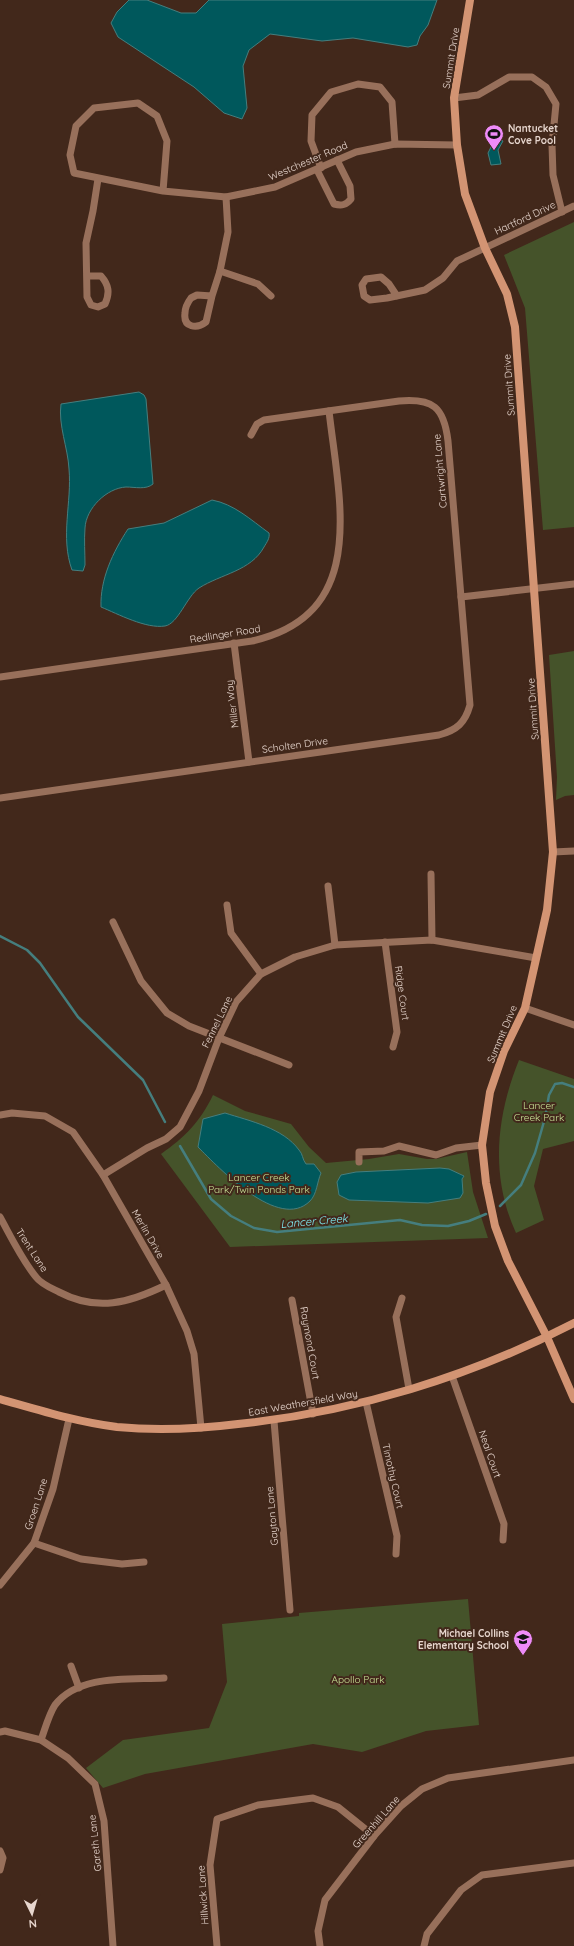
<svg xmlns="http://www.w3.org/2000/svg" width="574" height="1946" font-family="Quicksand,sans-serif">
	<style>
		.green { fill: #45532a }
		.water { fill: #00585c; stroke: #457e7e }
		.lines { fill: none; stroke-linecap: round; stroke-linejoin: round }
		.stream { stroke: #457e7e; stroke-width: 2.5 }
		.street { stroke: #98705b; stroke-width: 7 }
		.secondary { stroke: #d39473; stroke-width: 8 }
		.labels { text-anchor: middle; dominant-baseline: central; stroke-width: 4; stroke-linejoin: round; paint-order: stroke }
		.street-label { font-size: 10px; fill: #e7d6ce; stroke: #42281b }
		.poi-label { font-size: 10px; font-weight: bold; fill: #e7d6ce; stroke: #42281b; text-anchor: start }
		.park-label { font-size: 10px; fill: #c6e095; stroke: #42281b }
		.water-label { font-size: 11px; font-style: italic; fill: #80eff5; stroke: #42281b }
	</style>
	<rect width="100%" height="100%" fill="#42281b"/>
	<g class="green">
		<polygon points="574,222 574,527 543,530 525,308 504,255"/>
		<polygon points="574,651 574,795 565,796 556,800 557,777 549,655"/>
		<path d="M519,1060l55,19v62l-31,8 -9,37 10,34 -28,13c-26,-57 -20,-116 3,-173z"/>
		<path d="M213,1095l32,16 46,13 18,23 17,16 43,-4 30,-5 28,5h9l31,-7 6,40 15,46 -258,9 -69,-93c24,-17 39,-32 52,-59z"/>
		<polygon points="468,1599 479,1725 426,1731 362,1752 313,1744 145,1774 103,1788 86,1768 123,1740 209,1728 227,1682 222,1624 299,1616 299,1613"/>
	</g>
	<g class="water">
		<polygon points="129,0 147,0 181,13 196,13 209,0 437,0 428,25 420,36 417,45 408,47 353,38 322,41 270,34 249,50 243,66 247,108 242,119 224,113 194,87 118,37 111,23 117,12"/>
		<polygon points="496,137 503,141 498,150 501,164 491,165 488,153"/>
		<path d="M139,392l5,3 2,4 7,85c-7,6 -18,3 -27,3 -19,1 -40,21 -41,41 -1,12 0,25 0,37l-2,6 -11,-1c-12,-33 0,-68 -3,-101 -1,-21 -11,-44 -8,-65z"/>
		<path d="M212,500c22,4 39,20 57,33 1,5 -2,9 -5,14 -13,24 -43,27 -65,41 -12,8 -21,36 -34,38 -19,3 -47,-12 -64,-19 -1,-28 12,-55 27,-78l36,-6z"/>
		<path d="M225,1113c25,8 58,15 74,37 4,4 3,9 7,14h8l7,9c-4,9 -4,21 -11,28 -31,31 -92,-34 -112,-54l5,-28z"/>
		<polygon points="440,1168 449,1169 464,1176 462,1179 463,1193 460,1198 428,1203 349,1200 339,1195 337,1182 341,1175 356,1172"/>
	</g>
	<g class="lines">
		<g class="stream">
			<polyline points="0,936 27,950 40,963 78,1017 143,1080 165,1122"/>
			<polyline points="180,1146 211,1199 231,1216 254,1228 277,1232 400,1220 422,1225 448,1226 469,1221 486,1214"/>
			<polyline points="500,1206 521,1185 535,1153 545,1118 549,1095 555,1084 562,1083 574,1087"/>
		</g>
		<g class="street">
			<polyline points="454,98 478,95 509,77 532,77 546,87 556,104 552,145 553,175 562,212"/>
			<polyline points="321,168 311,141 312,115 331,92 358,84 380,87 392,102 395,144"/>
			<path d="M317,170l17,34c8,2 12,1 17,-5l-1,-13 -13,-26"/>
			<polyline points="163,191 167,141 157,116 138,103 94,108 76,126 70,155 74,173 163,191 226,197 275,187 356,152 395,144 457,145"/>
			<polyline points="220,271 258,284 271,296"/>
			<path d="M87,276h14c8,9 9,17 4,28l-7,3 -7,-2 -4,-8 -1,-54 7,-32 5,-32"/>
			<path d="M212,296l-15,-1 -6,3c-3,4 -6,10 -6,15 -2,15 12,16 21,9l6,-26 8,-25 8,-39 -2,-35"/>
			<polyline points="397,296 389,284 381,277 366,279 362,285 364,296 370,300 387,298 425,290 443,278 457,261 574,206"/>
			<polyline points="461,597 574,584"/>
			<polyline points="234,643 249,762"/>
			<path d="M0,677l252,-36c118,-26 87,-141 77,-230"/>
			<path d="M0,798l439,-63c18,-5 26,-12 31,-30l-22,-264c-4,-34 -15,-43 -49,-40l-135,19 -7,4 -6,11"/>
			<polyline points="553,852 574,851"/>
			<polyline points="431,874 432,940"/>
			<polyline points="328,886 335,945"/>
			<polyline points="227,905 231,933 261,974"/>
			<polyline points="113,922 141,981 167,1013 189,1026 289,1065"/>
			<polyline points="385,942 397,1032 393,1047"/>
			<polyline points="525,1008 574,1025"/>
			<polyline points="0,1115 12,1113 45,1116 73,1132 103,1175 166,1285 187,1331 194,1354 201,1428"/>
			<polyline points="359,1162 359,1152 384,1151 399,1146 436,1155 456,1148 482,1145"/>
			<polyline points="103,1175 147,1148 166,1139 180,1127 199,1091 219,1038 236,1002 261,974 295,957 335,945 432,940 536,958"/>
			<path d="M0,1217c11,20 22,43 36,60 5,7 15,11 23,15 38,20 70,11 107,-7"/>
			<polyline points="402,1298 396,1317 409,1389"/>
			<polyline points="292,1300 313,1414"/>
			<polyline points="452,1376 504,1524 503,1540"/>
			<polyline points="366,1402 397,1536 396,1554"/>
			<polyline points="274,1421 290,1610"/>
			<polyline points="34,1543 81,1559 122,1564 144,1562"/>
			<polyline points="0,1585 34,1543 53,1489 69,1419"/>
			<polyline points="71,1666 79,1688"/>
			<polyline points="0,1732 5,1731 41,1740 68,1758 95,1784 104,1821 113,1946"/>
			<path d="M41,1740c4,-11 8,-26 14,-35 24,-31 74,-25 109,-27"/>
			<polyline points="0,1851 3,1858 0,1870"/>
			<polyline points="217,1946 210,1865 217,1819 258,1805 313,1798 338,1807 374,1836"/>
			<polyline points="320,1946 318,1931 325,1900 374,1836 401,1806 422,1789 448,1778 574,1760"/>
			<polyline points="424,1946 427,1934 461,1890 482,1875 574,1863"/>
		</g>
		<g class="secondary">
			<polyline points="470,0 454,98 457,145 465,194 485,248 507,294 515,327 553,852 547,910 525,1008 504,1051 490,1092 482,1145 486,1183 495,1226 508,1261 547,1337 574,1399"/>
			<path d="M0,1399c39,11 77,23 117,28 41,4 81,2 121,-3 116,-12 232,-47 336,-101"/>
		</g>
	</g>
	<defs>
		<g id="stadium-pin" transform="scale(1)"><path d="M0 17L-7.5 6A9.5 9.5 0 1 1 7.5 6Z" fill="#ee8bf8" stroke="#42281b"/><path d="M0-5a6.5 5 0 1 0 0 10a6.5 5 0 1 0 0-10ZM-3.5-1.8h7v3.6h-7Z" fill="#111"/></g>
		<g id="school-pin" transform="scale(1)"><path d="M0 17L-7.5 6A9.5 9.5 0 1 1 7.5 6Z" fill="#ee8bf8" stroke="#42281b"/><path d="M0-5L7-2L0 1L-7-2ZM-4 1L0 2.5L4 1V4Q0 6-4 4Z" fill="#111"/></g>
	</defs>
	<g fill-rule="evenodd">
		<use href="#stadium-pin" x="494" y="134"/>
		<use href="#school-pin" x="523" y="1639"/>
	</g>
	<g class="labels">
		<g class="street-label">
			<text transform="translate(451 58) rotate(-81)">Summit Drive</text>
			<text transform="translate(308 161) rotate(-23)">Westchester Road</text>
			<text transform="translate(525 218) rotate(-25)">Hartford Drive</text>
			<text transform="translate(509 385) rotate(-94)">Summit Drive</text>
			<text transform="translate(440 471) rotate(-95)">Cartwright Lane</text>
			<text transform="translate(225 634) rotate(-9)">Redlinger Road</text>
			<text transform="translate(232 704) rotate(-97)">Miller Way</text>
			<text transform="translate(533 709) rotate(-94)">Summit Drive</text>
			<text transform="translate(295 745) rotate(-8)">Scholten Drive</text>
			<text transform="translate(402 993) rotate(82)">Ridge Court</text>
			<text transform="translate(217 1022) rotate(-64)">Fennel Lane</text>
			<text transform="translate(502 1034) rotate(-67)">Summit Drive</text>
			<text transform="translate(148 1234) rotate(60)">Merlin Drive</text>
			<text transform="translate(32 1250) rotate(57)">Trent Lane</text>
			<text transform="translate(310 1343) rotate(80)">Raymond Court</text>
			<text transform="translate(303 1403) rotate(-10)">East Weathersfield Way</text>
			<text transform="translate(490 1454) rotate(71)">Neal Court</text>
			<text transform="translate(393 1476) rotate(77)">Timothy Court</text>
			<text transform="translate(36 1504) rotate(-72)">Groen Lane</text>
			<text transform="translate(272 1516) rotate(-95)">Gayton Lane</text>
			<text transform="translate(376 1822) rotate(-49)">Greenhill Lane</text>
			<text transform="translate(95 1843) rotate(-96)">Gareth Lane</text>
			<text transform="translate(203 1895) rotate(-94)">Hillwick Lane</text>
		</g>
		<g class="poi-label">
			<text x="508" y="128">Nantucket<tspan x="508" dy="12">Cove Pool</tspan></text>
			<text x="509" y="1633" text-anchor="end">Michael Collins<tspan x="509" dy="12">Elementary School</tspan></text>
		</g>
		<g class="park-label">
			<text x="539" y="1105">Lancer<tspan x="539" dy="12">Creek Park</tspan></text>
			<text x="259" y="1177">Lancer Creek<tspan x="259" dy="12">Park/Twin Ponds Park</tspan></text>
			<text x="358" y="1679">Apollo Park</text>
		</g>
		<g class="water-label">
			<text transform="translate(314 1221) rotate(-5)">Lancer Creek</text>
		</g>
	</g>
	<g transform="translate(32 1914) rotate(175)" stroke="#42281b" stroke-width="3" paint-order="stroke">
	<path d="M0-3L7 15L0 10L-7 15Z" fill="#e7d6ce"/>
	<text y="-6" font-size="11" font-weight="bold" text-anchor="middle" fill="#e7d6ce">N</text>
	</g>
</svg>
